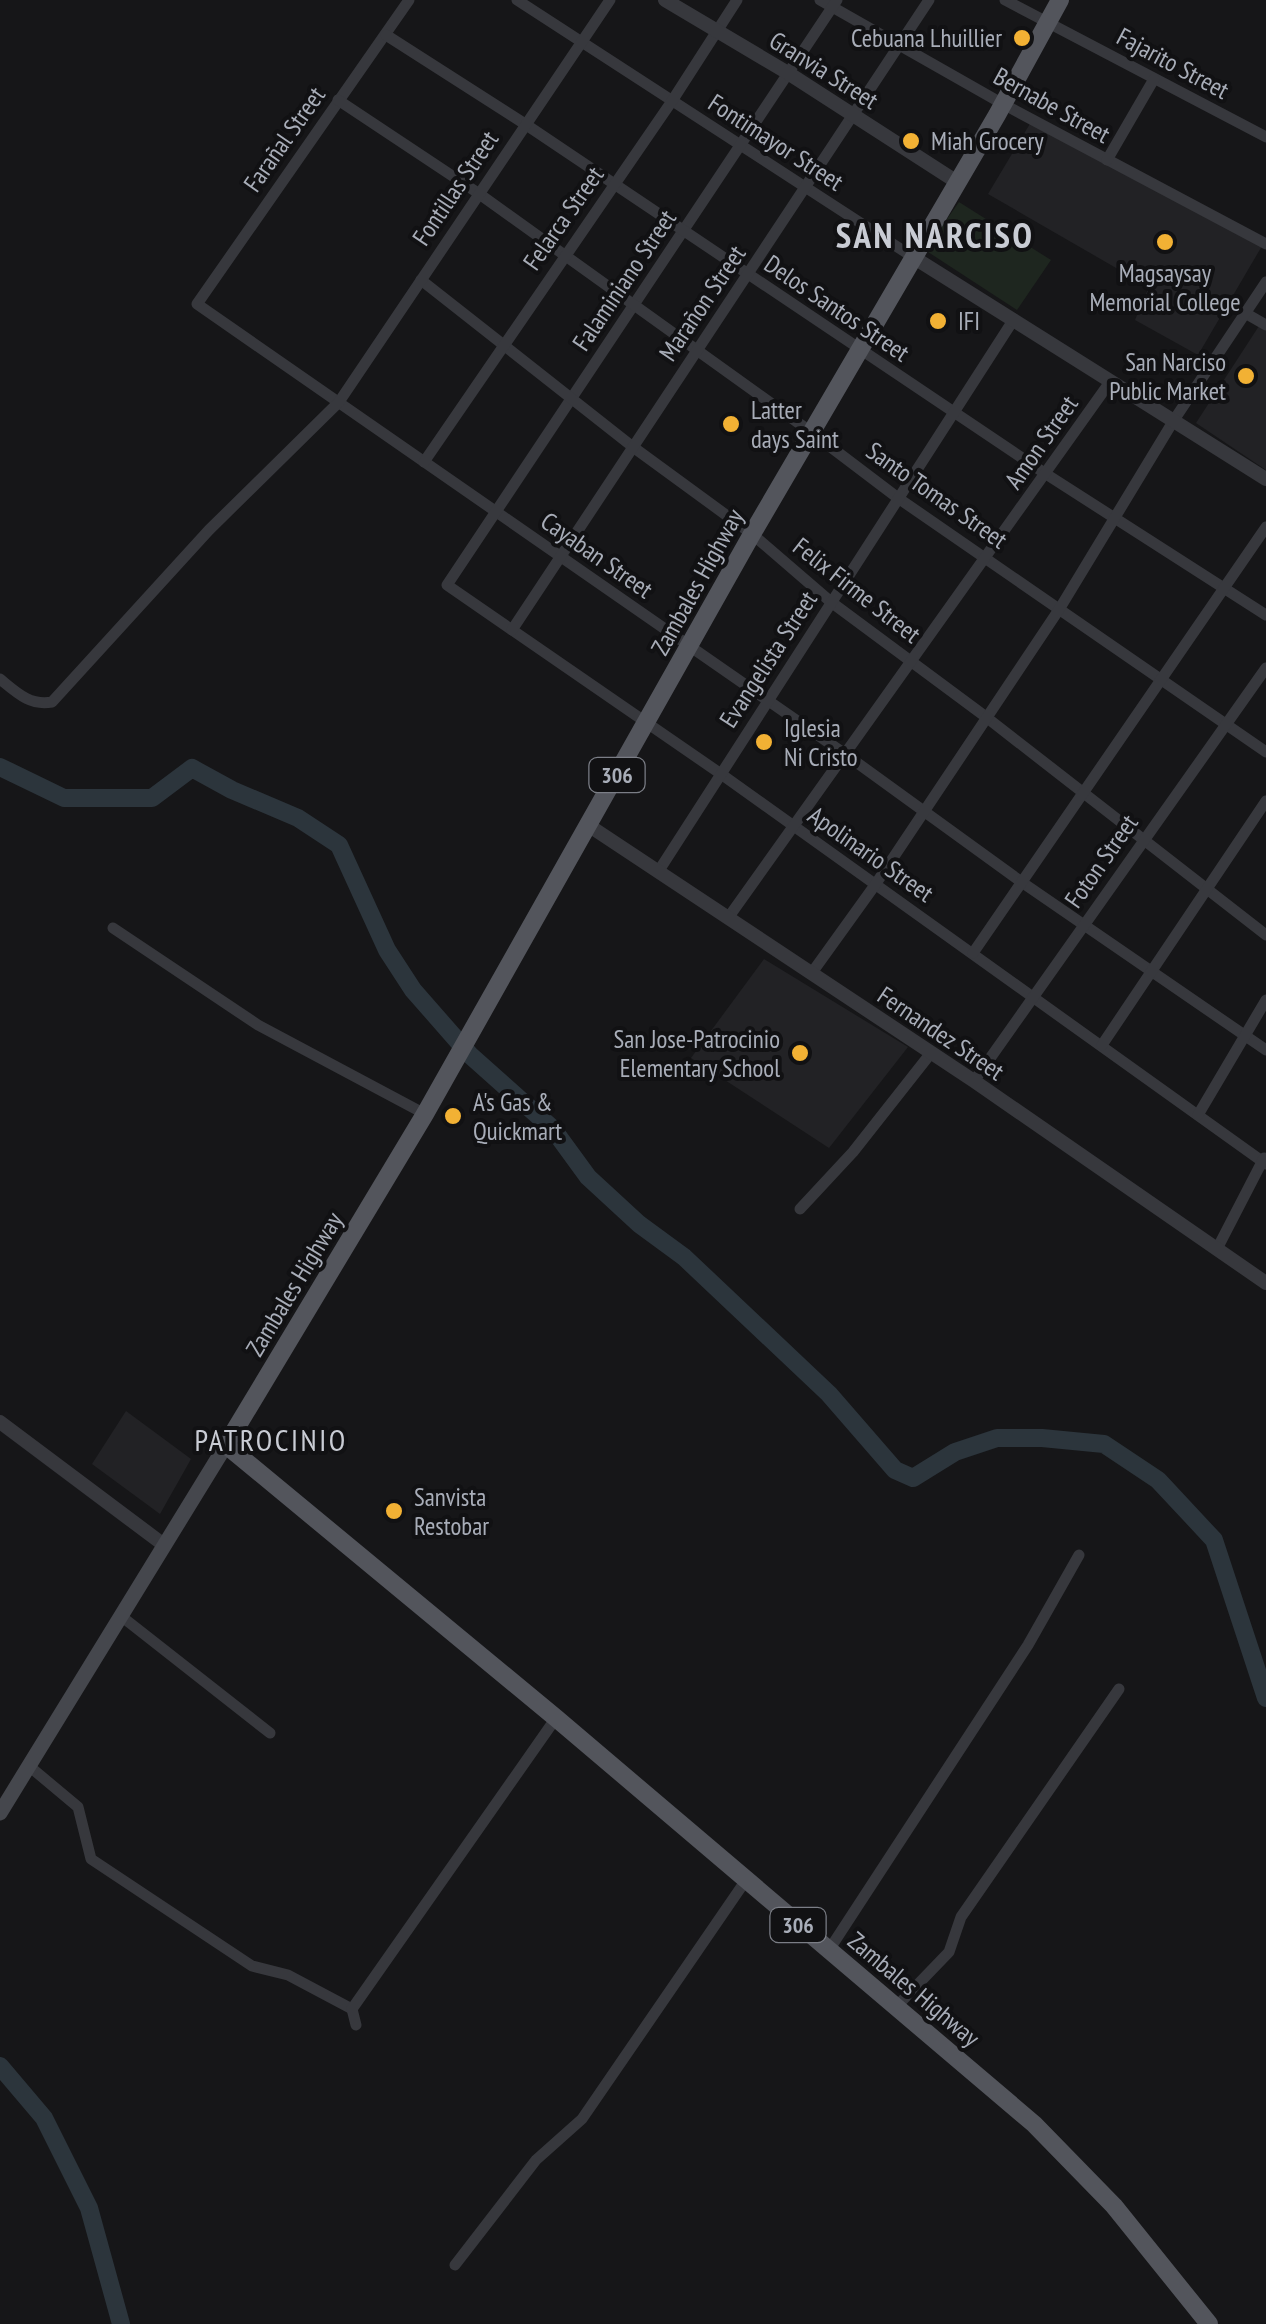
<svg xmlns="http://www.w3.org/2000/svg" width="1266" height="2324" font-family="'PT Sans Narrow',sans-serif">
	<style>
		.built { fill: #222225 }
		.green { fill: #1e261f }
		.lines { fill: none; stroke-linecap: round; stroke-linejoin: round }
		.river { stroke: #2c353c; stroke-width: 18 }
		.minor { stroke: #37383d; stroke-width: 11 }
		.tertiary { stroke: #37383d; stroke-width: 14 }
		.secondary { stroke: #45474d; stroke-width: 15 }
		.primary { stroke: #53555c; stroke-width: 18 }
		.poi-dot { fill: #f2b134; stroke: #111113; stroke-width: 4 }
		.labels { text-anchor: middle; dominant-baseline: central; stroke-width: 8; stroke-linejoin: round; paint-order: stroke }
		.shield { fill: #111113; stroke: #7b7e86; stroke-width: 2.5 }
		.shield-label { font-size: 22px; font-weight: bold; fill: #a8adb8 }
		.poi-label { font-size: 25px; fill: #a8adb8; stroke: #111113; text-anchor: start }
		.street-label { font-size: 25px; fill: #a8adb8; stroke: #111113 }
		.quarter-label { font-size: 30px; letter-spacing: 2.5px; fill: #c9ccd4; stroke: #111113 }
		.district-label { font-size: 35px; font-weight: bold; letter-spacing: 2.5px; fill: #c9ccd4; stroke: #111113 }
	</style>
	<rect width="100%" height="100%" fill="#161618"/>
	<g class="built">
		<polygon points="1031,122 1262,246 1198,355 1135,320 1149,287 988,194"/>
		<polygon points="1259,326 1266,330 1266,470 1196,423"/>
		<polygon points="764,959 908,1047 829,1148 691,1058"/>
		<polygon points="126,1411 191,1459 160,1514 92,1464"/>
	</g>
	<polygon class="green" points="959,202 1051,260 1017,310 925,250"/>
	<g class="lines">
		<g class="river">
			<polyline points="0,767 64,798 152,798 192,768 232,790 298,818 339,845 387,950 413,990 470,1055 553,1129 588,1177 639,1224 684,1257 829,1394 895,1470 913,1478 955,1452 997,1438 1042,1438 1104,1444 1158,1480 1214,1540 1266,1698"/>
			<polyline points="0,2066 44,2118 89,2208 121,2324"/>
		</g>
		<g class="minor">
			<polyline points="409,0 197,304 845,754 1023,883 1266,1050"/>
			<polyline points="517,0 913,257"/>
			<polyline points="820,0 1003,104 1266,244"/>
			<polyline points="837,0 447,585 721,774 1266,1164"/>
			<polyline points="1005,0 1266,137"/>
			<polyline points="386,35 525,124 1046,474 1266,615"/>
			<polyline points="338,100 478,193 811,432 898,498 1266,752"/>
			<polyline points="1107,160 1154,79"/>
			<polyline points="421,280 633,447 752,534 831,602 986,717 1266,935"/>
			<polyline points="1245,313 1266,325"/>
			<polyline points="424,462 672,101 737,0"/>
			<polyline points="512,630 929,0"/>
			<path d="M0,679c17,14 30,27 52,23l157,-172 130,-128 271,-402"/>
			<polyline points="658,872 1014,319"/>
			<polyline points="728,918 1110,382"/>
			<polyline points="113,928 258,1025 425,1114"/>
			<polyline points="973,953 1266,527"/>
			<polyline points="811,974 875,885 1060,608 1174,420 1266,282"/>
			<polyline points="1102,1045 1266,801"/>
			<polyline points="974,1081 1266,668"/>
			<polyline points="1198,1115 1266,1000"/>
			<polyline points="800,1209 853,1152 931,1053"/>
			<polyline points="1218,1247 1264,1158"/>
			<polyline points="121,1616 270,1733"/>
			<polyline points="29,1766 78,1807 91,1859 252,1966 288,1975 352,2009"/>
			<polyline points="829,1950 1028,1645 1079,1555"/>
			<polyline points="896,2007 949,1952 961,1917 1119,1689"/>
			<polyline points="356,2025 352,2009 556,1718"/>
			<polyline points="455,2265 536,2160 582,2119 746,1880"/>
		</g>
		<g class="tertiary">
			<polyline points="665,0 788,73 957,182"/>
			<polyline points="913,257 1266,479"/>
			<polyline points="588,825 974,1081 1266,1283"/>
			<polyline points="0,1422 164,1545"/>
		</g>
		<polyline class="secondary" points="0,1813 226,1445"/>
		<polyline class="primary" points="1060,0 997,115 752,534 425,1114 226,1445 556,1718 1034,2124 1114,2206 1209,2324"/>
	</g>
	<g class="poi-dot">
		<circle cx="1022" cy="38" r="10"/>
		<circle cx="911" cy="141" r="10"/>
		<circle cx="1165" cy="242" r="10"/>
		<circle cx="938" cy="321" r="10"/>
		<circle cx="1246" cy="376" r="10"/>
		<circle cx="731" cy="424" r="10"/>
		<circle cx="764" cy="742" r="10"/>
		<circle cx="800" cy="1053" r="10"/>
		<circle cx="453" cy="1116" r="10"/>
		<circle cx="394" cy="1511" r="10"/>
	</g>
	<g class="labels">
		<g class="shield">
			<rect x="589.5" y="758" width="55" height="34" rx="8"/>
			<rect x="770.5" y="1908" width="55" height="34" rx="8"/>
		</g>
		<g class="shield-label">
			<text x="617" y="775">306</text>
			<text x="798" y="1925">306</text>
		</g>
		<g class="poi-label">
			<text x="1002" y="38" text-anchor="end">Cebuana Lhuillier</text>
			<text x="931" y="141">Miah Grocery</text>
			<text x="1165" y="273" text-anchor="middle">Magsaysay<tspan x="1165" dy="29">Memorial College</tspan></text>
			<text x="958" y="321">IFI</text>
			<text x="1226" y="362" text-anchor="end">San Narciso<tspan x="1226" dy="29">Public Market</tspan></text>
			<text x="751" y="410">Latter<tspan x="751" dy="29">days Saint</tspan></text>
			<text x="784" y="728">Iglesia<tspan x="784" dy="29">Ni Cristo</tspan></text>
			<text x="780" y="1039" text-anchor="end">San Jose-Patrocinio<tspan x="780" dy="29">Elementary School</tspan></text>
			<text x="473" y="1102">A's Gas &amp;<tspan x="473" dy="29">Quickmart</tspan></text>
			<text x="414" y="1497">Sanvista<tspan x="414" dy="29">Restobar</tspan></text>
		</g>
		<g class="street-label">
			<text transform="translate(1173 63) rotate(28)">Fajarito Street</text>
			<text transform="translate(824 70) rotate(32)">Granvia Street</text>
			<text transform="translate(1052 105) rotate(29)">Bernabe Street</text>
			<text transform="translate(284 139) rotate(-55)">Farañal Street</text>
			<text transform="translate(776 142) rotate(33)">Fontimayor Street</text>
			<text transform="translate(455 188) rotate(-56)">Fontillas Street</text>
			<text transform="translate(563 218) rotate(-55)">Felarca Street</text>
			<text transform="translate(624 280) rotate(-56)">Falaminiano Street</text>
			<text transform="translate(702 303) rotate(-56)">Marañon Street</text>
			<text transform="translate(837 308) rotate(34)">Delos Santos Street</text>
			<text transform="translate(1041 442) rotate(-55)">Amon Street</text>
			<text transform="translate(937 495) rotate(35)">Santo Tomas Street</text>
			<text transform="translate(597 555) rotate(35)">Cayaban Street</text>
			<text transform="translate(697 582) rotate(-61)">Zambales Highway</text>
			<text transform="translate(857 590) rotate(38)">Felix Firme Street</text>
			<text transform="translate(768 659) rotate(-57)">Evangelista Street</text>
			<text transform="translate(871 854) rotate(35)">Apolinario Street</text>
			<text transform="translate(1101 861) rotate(-55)">Foton Street</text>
			<text transform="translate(941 1033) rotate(34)">Fernandez Street</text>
			<text transform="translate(294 1284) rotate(-59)">Zambales Highway</text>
			<text transform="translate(914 1989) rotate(40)">Zambales Highway</text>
		</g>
		<g class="quarter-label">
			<text x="271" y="1439">PATROCINIO</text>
		</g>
		<g class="district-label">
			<text x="935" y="235">SAN NARCISO</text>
		</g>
	</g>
</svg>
